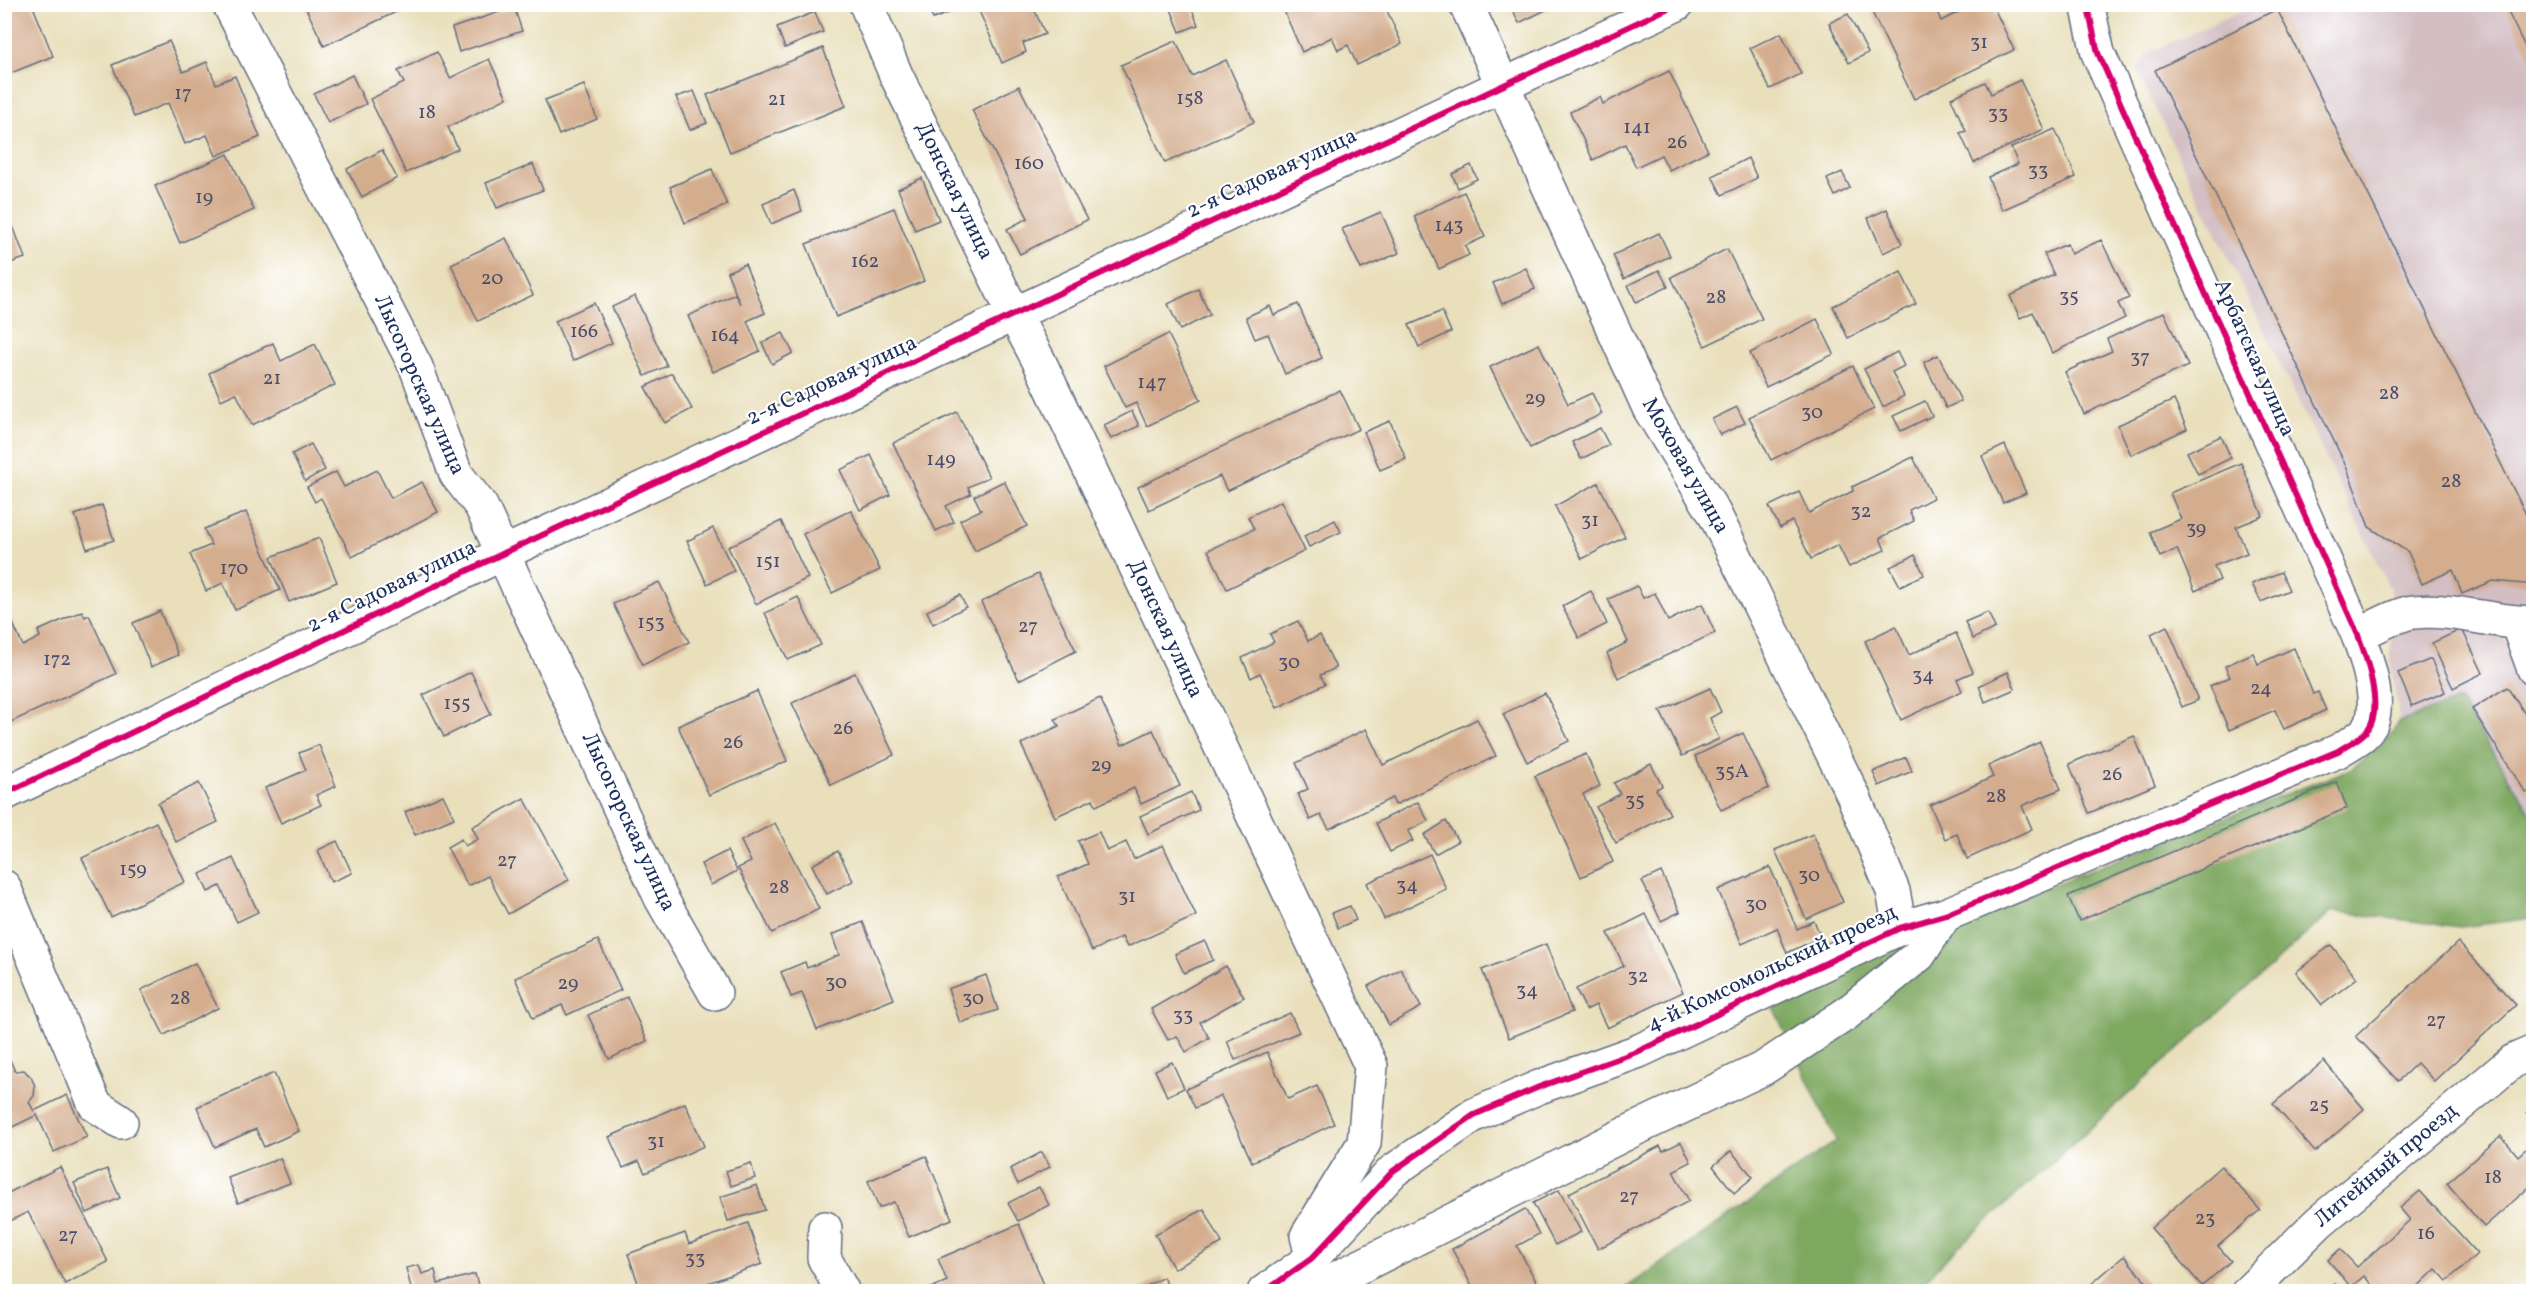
<svg xmlns="http://www.w3.org/2000/svg" width="2538" height="1296" font-family="Vollkorn,serif">
	<style>
		.industrial { fill: #d2bec3 }
		.forest { fill: #7ea860; stroke: #4c6c5f; stroke-width: 1.5 }
		.building { fill: #d4ad8f }
		.lines { fill: none; stroke-linecap: round; stroke-linejoin: round }
		.minor-casing { stroke: #636d7f; stroke-width: 36 }
		.minor { stroke: #fff; stroke-width: 33 }
		.cycleway-casing { stroke: #fff; stroke-width: 10 }
		.cycleway { stroke: #d6006c; stroke-width: 6 }
		.labels { text-anchor: middle; dominant-baseline: central; stroke-width: 4.5; stroke-linejoin: round; paint-order: stroke }
		.number-label { font-size: 20px; fill: #494e6a }
		.street-label { font-size: 22px; fill: #1b2f5e; stroke: #fff }
	</style>
	<rect width="100%" height="100%" fill="#fff"/>
	<filter id="ink" filterUnits="userSpaceOnUse"><feTurbulence type="fractalNoise" baseFrequency=".0167" numOctaves="2"/><feDisplacementMap in="SourceGraphic" scale="12" xChannelSelector="R" yChannelSelector="G"/><feConvolveMatrix kernelMatrix="1 2 1 2 8 2 1 2 1" color-interpolation-filters="sRGB"/></filter>
	<filter id="wash" filterUnits="userSpaceOnUse"><feTurbulence type="fractalNoise" baseFrequency=".008" numOctaves="4" result="noise"/><feDisplacementMap in="SourceGraphic" scale="24" xChannelSelector="R" yChannelSelector="G"/><feGaussianBlur stdDeviation="1.35" result="paint"/><feColorMatrix in="noise" values="0 0 0 0 0 0 0 0 0 0 0 0 0 0 0 0 0 1.4 0 .05"/><feComposite in="paint" operator="in"/></filter>
	<g filter="url(#wash)">
		<rect width="100%" height="100%" fill="#e9dfbb"/>
		<polygon class="industrial" points="2254,5 2533,5 2533,816 2459,700 2400,722 2391,670 2390,589 2137,71 2148,53"/>
		<polygon class="forest" points="2459,700 2533,816 2533,918 2460,927 2332,911 1957,1248 1914,1291 1620,1292 1836,1141 1774,1009 1867,957 2351,769 2384,742 2400,722"/>
		<g id="blocks">
			<g class="building">
				<polygon points="4,4 32,4 53,56 4,76"/>
				<polygon points="304,4 413,4 324,46"/>
				<polygon points="701,4 716,4 703,10"/>
				<polygon points="926,4 956,4 958,9 933,19"/>
				<polygon points="976,4 1032,4 1045,34 1023,43 1026,52 1002,63"/>
				<polygon points="1169,4 1190,4 1198,25 1180,32"/>
				<polygon points="1281,4 1384,4 1402,44 1357,65 1348,45 1338,50 1332,37 1302,52"/>
				<polygon points="1510,4 1558,4 1519,23"/>
				<polygon points="1882,4 1934,4 1941,21 1975,4 1992,4 2014,50 1914,99 1871,10"/>
				<polygon points="2504,4 2534,4 2534,65"/>
				<polygon points="514,7 522,31 459,52 452,28"/>
				<polygon points="2277,9 2534,531 2534,585 2493,581 2462,594 2453,570 2422,584 2408,552 2369,527 2346,466 2155,70"/>
				<polygon points="815,12 823,32 785,48 777,27"/>
				<polygon points="1848,14 1868,53 1849,63 1829,23"/>
				<polygon points="1781,33 1801,74 1770,89 1750,48"/>
				<polygon points="169,41 183,72 207,62 216,84 235,76 260,137 216,156 207,135 185,144 168,103 134,117 112,65"/>
				<polygon points="1176,41 1192,76 1226,60 1254,122 1165,163 1121,65"/>
				<polygon points="823,48 846,106 730,152 707,95"/>
				<polygon points="437,52 450,78 489,59 507,98 448,127 458,149 406,173 370,99 404,83 398,71"/>
				<polygon points="1669,71 1708,151 1669,170 1661,155 1636,167 1625,144 1593,160 1570,112 1600,97 1603,104"/>
				<polygon points="352,75 366,104 328,123 314,94"/>
				<polygon points="2020,80 2044,129 1974,163 1960,133 1966,131 1951,98 1985,82 1991,94"/>
				<polygon points="584,85 597,119 559,135 545,100"/>
				<polygon points="1019,86 1087,220 1020,254 1007,229 1028,218 972,110"/>
				<polygon points="694,91 707,123 690,130 676,97"/>
				<polygon points="2055,129 2076,177 2002,210 1988,177 2018,164 2011,148"/>
				<polygon points="382,150 397,178 362,197 347,169"/>
				<polygon points="228,154 254,210 180,243 155,186"/>
				<polygon points="1748,158 1757,178 1722,195 1712,176"/>
				<polygon points="533,164 543,190 497,208 486,183"/>
				<polygon points="1471,165 1477,179 1458,188 1452,174"/>
				<polygon points="712,169 727,205 685,223 670,187"/>
				<polygon points="1842,172 1850,188 1835,196 1827,179"/>
				<polygon points="922,178 939,220 915,230 898,189"/>
				<polygon points="794,190 802,211 771,224 763,204"/>
				<polygon points="1464,192 1485,237 1465,246 1469,255 1439,269 1414,216"/>
				<polygon points="4,202 25,258 4,265"/>
				<polygon points="894,208 924,281 836,317 806,244"/>
				<polygon points="1887,209 1902,244 1883,253 1868,218"/>
				<polygon points="1381,212 1399,253 1361,269 1342,229"/>
				<polygon points="1659,233 1670,256 1624,279 1613,255"/>
				<polygon points="506,238 533,295 478,321 451,264"/>
				<polygon points="2101,240 2129,298 2118,303 2125,318 2052,353 2033,312 2020,318 2010,296 2054,275 2044,254 2067,244 2071,254"/>
				<polygon points="1727,249 1762,319 1705,346 1671,277"/>
				<polygon points="745,264 765,313 747,321 760,351 713,372 688,316 735,294 740,304 727,272"/>
				<polygon points="1526,268 1535,289 1502,304 1493,283"/>
				<polygon points="1659,270 1668,287 1636,302 1628,285"/>
				<polygon points="1901,272 1916,304 1848,338 1833,306"/>
				<polygon points="1198,289 1210,315 1180,330 1168,304"/>
				<polygon points="635,296 667,366 645,376 612,307"/>
				<polygon points="594,303 612,343 573,361 555,321"/>
				<polygon points="1298,304 1322,358 1285,374 1268,334 1255,339 1246,317 1270,306 1274,315"/>
				<polygon points="1442,311 1451,332 1419,347 1409,325"/>
				<polygon points="2164,312 2188,366 2084,414 2065,372 2112,351 2107,339"/>
				<polygon points="1817,319 1834,354 1766,387 1750,353"/>
				<polygon points="783,333 793,353 772,364 762,343"/>
				<polygon points="4,334 10,349 4,350"/>
				<polygon points="1168,334 1201,400 1147,426 1136,403 1125,408 1104,366"/>
				<polygon points="273,343 281,361 315,344 335,385 252,425 236,393 221,400 209,373"/>
				<polygon points="1539,344 1568,404 1592,393 1602,414 1530,448 1490,367"/>
				<polygon points="1897,352 1904,366 1892,372 1904,396 1883,407 1864,369"/>
				<polygon points="1938,355 1961,401 1946,408 1924,362"/>
				<polygon points="1853,366 1874,409 1771,460 1749,417"/>
				<polygon points="672,373 692,409 665,423 645,387"/>
				<polygon points="1340,390 1359,429 1227,491 1220,476 1149,510 1138,487"/>
				<polygon points="2174,400 2187,429 2131,455 2118,425"/>
				<polygon points="1925,401 1932,416 1901,431 1893,416"/>
				<polygon points="1737,407 1745,423 1720,435 1712,419"/>
				<polygon points="1132,411 1139,426 1111,439 1104,425"/>
				<polygon points="957,412 989,477 968,487 971,494 946,506 954,522 936,531 893,443"/>
				<polygon points="1390,421 1406,459 1380,470 1364,432"/>
				<polygon points="1600,428 1609,445 1581,459 1572,442"/>
				<polygon points="2221,436 2231,458 2198,474 2187,452"/>
				<polygon points="311,444 325,470 305,481 292,454"/>
				<polygon points="2005,445 2026,493 2003,503 1982,456"/>
				<polygon points="871,455 890,495 860,510 840,470"/>
				<polygon points="1913,457 1933,498 1909,510 1914,521 1880,538 1885,550 1849,567 1838,545 1811,559 1792,521 1780,528 1769,506 1799,492 1809,513 1853,491 1852,487"/>
				<polygon points="2241,463 2263,516 2236,527 2247,553 2214,566 2220,580 2195,591 2177,549 2160,557 2150,532 2181,519 2170,493"/>
				<polygon points="377,470 391,498 422,482 438,512 352,557 321,498 315,502 307,487 336,472 344,487"/>
				<polygon points="1004,481 1027,526 975,551 960,520 981,510 974,496"/>
				<polygon points="1598,483 1625,537 1582,559 1555,506"/>
				<polygon points="1281,501 1305,551 1227,589 1208,550 1254,529 1248,517"/>
				<polygon points="102,505 114,540 87,549 75,515"/>
				<polygon points="851,510 880,570 832,593 803,534"/>
				<polygon points="246,512 280,590 235,610 223,583 206,591 190,554 211,545 204,529"/>
				<polygon points="1335,520 1341,532 1309,547 1304,536"/>
				<polygon points="781,521 808,578 756,604 728,547"/>
				<polygon points="713,528 734,571 707,584 687,541"/>
				<polygon points="319,538 337,582 289,602 271,557"/>
				<polygon points="1915,555 1924,575 1900,586 1890,567"/>
				<polygon points="2281,572 2289,590 2261,602 2252,584"/>
				<polygon points="1038,574 1076,651 1019,680 981,602"/>
				<polygon points="659,582 689,642 643,665 613,604"/>
				<polygon points="1637,586 1643,598 1655,593 1668,621 1702,604 1715,633 1618,678 1607,653 1628,642 1608,599"/>
				<polygon points="1591,591 1607,624 1579,638 1562,606"/>
				<polygon points="960,595 966,607 933,624 927,611"/>
				<polygon points="798,597 821,645 788,660 765,613"/>
				<polygon points="82,611 85,617 89,615 116,674 4,725 4,620 10,617 23,646 40,637 38,631"/>
				<polygon points="160,611 178,655 151,667 133,623"/>
				<polygon points="1988,612 1995,628 1973,639 1965,622"/>
				<polygon points="1298,621 1308,641 1320,635 1336,668 1320,675 1325,684 1277,708 1260,673 1251,678 1242,658 1274,642 1270,634"/>
				<polygon points="1896,626 1909,655 1956,633 1973,672 1957,679 1962,691 1901,720 1865,641"/>
				<polygon points="2167,626 2198,700 2182,707 2151,634"/>
				<polygon points="2462,629 2483,673 2453,688 2432,643"/>
				<polygon points="2294,648 2313,694 2318,692 2326,710 2284,729 2275,710 2229,730 2210,686 2230,677 2225,666 2253,653 2258,664"/>
				<polygon points="2431,659 2445,692 2412,706 2398,673"/>
				<polygon points="471,672 491,714 444,737 423,695"/>
				<polygon points="2008,672 2015,689 1985,702 1979,686"/>
				<polygon points="855,673 894,755 831,785 792,703"/>
				<polygon points="2507,687 2534,727 2534,789 2526,793 2472,709"/>
				<polygon points="1710,688 1721,712 1710,718 1719,739 1682,756 1660,711"/>
				<polygon points="757,691 787,761 709,795 678,726"/>
				<polygon points="1545,693 1569,741 1527,762 1503,714"/>
				<polygon points="1100,698 1122,745 1153,730 1180,786 1141,804 1134,788 1096,806 1093,799 1055,817 1021,744 1059,726 1055,719"/>
				<polygon points="1477,719 1496,756 1395,805 1392,798 1329,829 1321,815 1310,820 1298,794 1308,789 1296,763 1366,729 1383,765"/>
				<polygon points="1743,733 1769,788 1721,810 1695,756"/>
				<polygon points="2134,736 2155,785 2089,813 2069,764"/>
				<polygon points="2040,742 2061,789 2022,806 2032,829 1967,859 1957,834 1945,839 1930,805 1993,777 1988,766"/>
				<polygon points="319,745 336,786 316,795 321,805 281,823 265,788 306,770 299,753"/>
				<polygon points="1586,754 1600,786 1583,794 1613,862 1581,877 1535,776"/>
				<polygon points="1906,757 1912,771 1879,786 1873,772"/>
				<polygon points="1651,764 1662,786 1656,789 1670,814 1616,843 1596,807 1620,794 1614,783"/>
				<polygon points="2337,782 2347,808 2079,921 2068,896"/>
				<polygon points="199,783 218,822 176,842 158,803"/>
				<polygon points="1191,792 1199,810 1148,834 1140,816"/>
				<polygon points="443,795 454,818 415,835 405,812"/>
				<polygon points="524,798 569,880 508,914 488,876 468,886 447,847 461,839 465,846 478,839 472,827"/>
				<polygon points="1418,802 1428,821 1408,831 1413,841 1390,852 1376,823"/>
				<polygon points="1446,821 1458,841 1435,854 1424,835"/>
				<polygon points="156,822 185,882 111,917 82,858"/>
				<polygon points="775,823 819,909 772,933 738,868 751,862 741,841"/>
				<polygon points="1099,832 1107,851 1126,842 1134,859 1163,845 1196,916 1127,947 1122,937 1092,951 1058,877 1088,864 1078,841"/>
				<polygon points="1813,834 1843,902 1806,919 1775,850"/>
				<polygon points="337,841 352,873 331,882 318,850"/>
				<polygon points="727,851 737,871 711,885 701,864"/>
				<polygon points="838,851 853,881 827,894 812,865"/>
				<polygon points="1430,854 1446,889 1384,919 1367,883"/>
				<polygon points="233,858 258,912 237,922 220,886 208,892 200,874"/>
				<polygon points="1770,867 1797,929 1814,921 1821,937 1787,953 1777,928 1742,944 1718,890"/>
				<polygon points="1661,872 1680,912 1661,921 1642,881"/>
				<polygon points="1350,906 1356,920 1338,928 1332,913"/>
				<polygon points="1646,914 1683,992 1607,1028 1596,1005 1586,1010 1576,989 1624,966 1608,933"/>
				<polygon points="863,922 894,999 817,1030 802,993 791,997 781,972 805,962 807,968 839,955 832,935"/>
				<polygon points="598,940 621,990 567,1015 562,1005 533,1018 515,978"/>
				<polygon points="1205,941 1213,960 1184,973 1175,954"/>
				<polygon points="2458,942 2516,1005 2434,1081 2417,1063 2398,1081 2356,1036"/>
				<polygon points="1546,944 1572,1012 1509,1038 1482,970"/>
				<polygon points="2331,945 2357,978 2322,1005 2296,972"/>
				<polygon points="195,963 218,1008 164,1035 141,990"/>
				<polygon points="1226,966 1244,997 1200,1022 1209,1038 1186,1052 1177,1036 1168,1040 1151,1009"/>
				<polygon points="1401,969 1421,1007 1389,1025 1368,986"/>
				<polygon points="986,975 998,1010 960,1023 948,989"/>
				<polygon points="627,997 647,1041 609,1059 588,1015"/>
				<polygon points="1290,1013 1299,1032 1235,1060 1227,1041"/>
				<polygon points="1267,1052 1288,1099 1317,1086 1334,1124 1252,1162 1221,1096 1195,1108 1186,1089"/>
				<polygon points="8,1056 15,1071 24,1070 31,1077 35,1086 34,1096 29,1102 34,1111 67,1095 87,1137 54,1152 37,1115 4,1131 4,1058"/>
				<polygon points="2324,1061 2364,1109 2315,1152 2273,1104"/>
				<polygon points="1172,1062 1184,1088 1167,1096 1155,1070"/>
				<polygon points="274,1073 299,1131 264,1147 256,1129 215,1147 197,1107"/>
				<polygon points="685,1103 704,1146 645,1173 639,1161 623,1168 609,1137"/>
				<polygon points="2534,1107 2534,1121 2527,1113"/>
				<polygon points="2501,1136 2518,1156 2529,1146 2534,1151 2534,1183 2484,1227 2447,1183"/>
				<polygon points="1681,1142 1691,1162 1673,1171 1689,1201 1598,1249 1569,1193 1660,1146 1663,1151"/>
				<polygon points="1731,1151 1753,1177 1734,1193 1713,1166"/>
				<polygon points="1042,1152 1050,1167 1018,1184 1010,1169"/>
				<polygon points="926,1156 952,1219 909,1237 894,1202 879,1208 868,1181"/>
				<polygon points="280,1158 290,1183 238,1203 228,1178"/>
				<polygon points="751,1163 755,1178 731,1186 726,1171"/>
				<polygon points="2221,1166 2260,1210 2218,1246 2231,1261 2202,1286 2151,1228"/>
				<polygon points="60,1167 108,1262 65,1284 28,1212 4,1224 4,1195"/>
				<polygon points="107,1169 120,1198 87,1213 74,1183"/>
				<polygon points="757,1185 765,1210 728,1221 720,1197"/>
				<polygon points="1039,1187 1049,1205 1018,1221 1008,1203"/>
				<polygon points="1559,1190 1581,1232 1555,1245 1533,1203"/>
				<polygon points="2420,1191 2477,1254 2447,1281 2436,1269 2412,1292 2378,1292 2364,1276 2351,1287 2328,1260 2340,1249 2357,1267 2410,1220 2400,1208"/>
				<polygon points="1204,1209 1222,1243 1174,1269 1155,1234"/>
				<polygon points="1525,1209 1539,1234 1517,1246 1538,1285 1526,1292 1475,1292 1452,1249"/>
				<polygon points="748,1223 762,1264 682,1292 641,1292 628,1254 685,1233 689,1244"/>
				<polygon points="1019,1224 1047,1292 922,1292 947,1281 938,1259"/>
				<polygon points="2124,1256 2155,1292 2082,1292"/>
				<polygon points="419,1265 422,1274 435,1270 438,1284 475,1274 480,1292 412,1292 406,1268"/>
				<polygon points="1163,1277 1170,1292 1136,1292"/>
				<polygon points="2335,1284 2341,1292 2327,1292"/>
				<polygon points="385,1286 387,1291 372,1291"/>
			</g>
		</g>
	</g>
	<g filter="url(#ink)">
		<use href="#blocks" fill-opacity="0" stroke="#636d7f" stroke-width="1.5"/>
		<g class="lines">
			<g class="minor-casing">
				<g id="minor">
					<polyline points="229,4 416,367 456,474 481,506 661,898 715,993"/>
					<polyline points="866,4 896,75 1015,316 1039,361 1371,1066 1364,1143 1307,1236 1312,1256"/>
					<polyline points="1466,4 1649,408 1714,513 1853,795 1893,891 1900,928"/>
					<polyline points="2517,623 2534,669"/>
					<path d="M2358,635c15,-7 41,-22 56,-23 41,-4 79,11 120,11"/>
					<polyline points="4,794 504,553 1677,4"/>
					<polyline points="4,887 95,1105 121,1122"/>
					<polyline points="825,1228 824,1258 843,1292"/>
					<path d="M1264,1292l48,-34 81,-87 81,-56 65,-28 100,-36 261,-123 45,-13 393,-164c9,-6 24,-13 30,-22 16,-20 -2,-73 -10,-94l-260,-582 -11,-49"/>
					<polyline points="1309,1292 1635,1129 1764,1068 1846,1014 1919,955 1945,915"/>
					<polyline points="2248,1292 2319,1222 2513,1061 2534,1052"/>
				</g>
			</g>
			<use href="#minor" class="minor"/>
			<g class="cycleway-casing">
				<g id="cycleway">
					<polyline points="4,794 504,553 1677,4"/>
					<path d="M1264,1292l48,-34 81,-87 81,-56 65,-28 100,-36 261,-123 45,-13 393,-164c9,-6 24,-13 30,-22 16,-20 -2,-73 -10,-94l-260,-582 -11,-49"/>
				</g>
			</g>
			<use href="#cycleway" class="cycleway"/>
		</g>
	</g>
	<g class="labels">
		<g class="number-label">
			<text x="1979" y="43">31</text>
			<text x="183" y="94">17</text>
			<text x="1190" y="99">158</text>
			<text x="777" y="100">21</text>
			<text x="427" y="113">18</text>
			<text x="1998" y="114">33</text>
			<text x="1637" y="128">141</text>
			<text x="1677" y="143">26</text>
			<text x="1029" y="164">160</text>
			<text x="2038" y="171">33</text>
			<text x="204" y="198">19</text>
			<text x="1449" y="226">143</text>
			<text x="865" y="262">162</text>
			<text x="492" y="279">20</text>
			<text x="2069" y="297">35</text>
			<text x="1716" y="298">28</text>
			<text x="584" y="332">166</text>
			<text x="725" y="336">164</text>
			<text x="2140" y="358">37</text>
			<text x="272" y="379">21</text>
			<text x="1152" y="383">147</text>
			<text x="2389" y="394">28</text>
			<text x="1535" y="399">29</text>
			<text x="1812" y="413">30</text>
			<text x="941" y="460">149</text>
			<text x="2451" y="482">28</text>
			<text x="1861" y="512">32</text>
			<text x="1590" y="521">31</text>
			<text x="2196" y="529">39</text>
			<text x="768" y="562">151</text>
			<text x="234" y="569">170</text>
			<text x="651" y="623">153</text>
			<text x="1028" y="627">27</text>
			<text x="57" y="660">172</text>
			<text x="1289" y="663">30</text>
			<text x="1923" y="676">34</text>
			<text x="2261" y="689">24</text>
			<text x="457" y="704">155</text>
			<text x="843" y="729">26</text>
			<text x="733" y="743">26</text>
			<text x="1101" y="766">29</text>
			<text x="1732" y="772">35А</text>
			<text x="2112" y="775">26</text>
			<text x="1996" y="797">28</text>
			<text x="1635" y="801">35</text>
			<text x="507" y="861">27</text>
			<text x="133" y="870">159</text>
			<text x="1809" y="876">30</text>
			<text x="1407" y="886">34</text>
			<text x="779" y="888">28</text>
			<text x="1127" y="897">31</text>
			<text x="1756" y="905">30</text>
			<text x="1638" y="977">32</text>
			<text x="836" y="983">30</text>
			<text x="568" y="984">29</text>
			<text x="1527" y="991">34</text>
			<text x="180" y="999">28</text>
			<text x="973" y="999">30</text>
			<text x="1183" y="1016">33</text>
			<text x="2436" y="1021">27</text>
			<text x="2319" y="1106">25</text>
			<text x="656" y="1142">31</text>
			<text x="2493" y="1178">18</text>
			<text x="1629" y="1197">27</text>
			<text x="2205" y="1219">23</text>
			<text x="2426" y="1234">16</text>
			<text x="68" y="1236">27</text>
			<text x="695" y="1259">33</text>
		</g>
		<g class="street-label">
			<text transform="translate(1272 174) rotate(-25)">2-я Садовая улица</text>
			<text transform="translate(954 191) rotate(64)">Донская улица</text>
			<text transform="translate(2254 358) rotate(66)">Арбатская улица</text>
			<text transform="translate(832 381) rotate(-25)">2-я Садовая улица</text>
			<text transform="translate(419 385) rotate(66)">Лысогорская улица</text>
			<text transform="translate(1685 466) rotate(60)">Моховая улица</text>
			<text transform="translate(392 587) rotate(-26)">2-я Садовая улица</text>
			<text transform="translate(1165 629) rotate(65)">Донская улица</text>
			<text transform="translate(628 822) rotate(65)">Лысогорская улица</text>
			<text transform="translate(1772 969) rotate(-25)">4-й Комсомольский проезд</text>
			<text transform="translate(2386 1166) rotate(-40)">Литейный проезд</text>
		</g>
	</g>
	<rect width="2538" height="1296" fill="none" stroke="#fff" stroke-width="24"/>
</svg>
